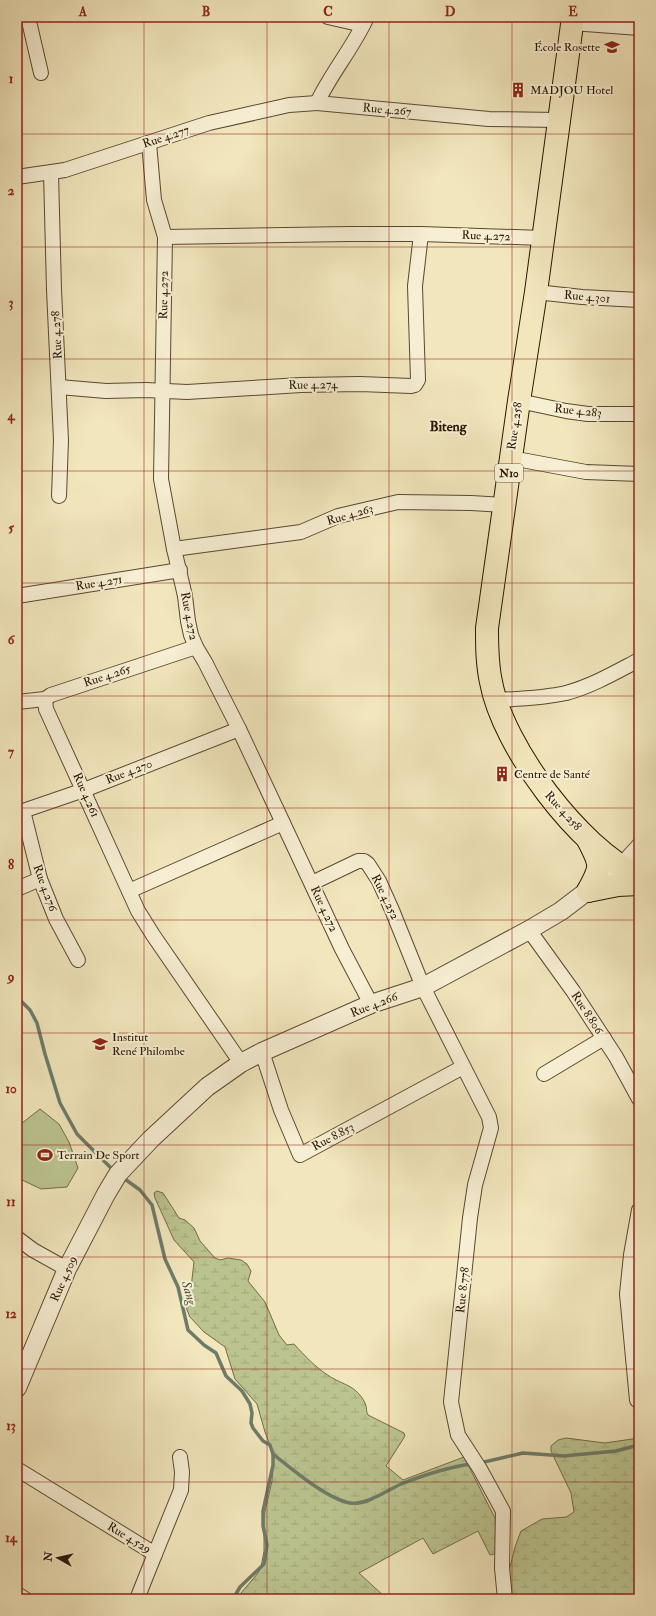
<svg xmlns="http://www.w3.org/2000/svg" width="656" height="1616" font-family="'IM FELL Double Pica',serif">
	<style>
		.wetland { fill: url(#wetland-marsh); stroke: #726c48 }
		.park { fill: #bbc490; stroke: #726c48 }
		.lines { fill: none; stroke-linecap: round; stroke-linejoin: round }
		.stream { stroke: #6d7c69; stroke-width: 3.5 }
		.minor-casing { stroke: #5a492f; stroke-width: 16 }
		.tertiary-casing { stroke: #5a492f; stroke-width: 20 }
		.trunk-casing { stroke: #281500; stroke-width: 24 }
		.minor { stroke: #f7efd4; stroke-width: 14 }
		.tertiary { stroke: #f7efd4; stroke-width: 18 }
		.trunk { stroke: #f2e6bd; stroke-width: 22 }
		.grid { fill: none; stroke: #8f2418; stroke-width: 1; stroke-opacity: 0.55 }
		.labels { text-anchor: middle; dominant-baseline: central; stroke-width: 4; stroke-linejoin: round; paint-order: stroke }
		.shield { fill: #f7efd4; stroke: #665640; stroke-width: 1 }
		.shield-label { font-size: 11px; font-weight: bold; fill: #281500 }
		.poi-label { font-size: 12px; fill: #281500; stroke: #f7efd4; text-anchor: start }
		.street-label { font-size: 12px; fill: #281500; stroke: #f7efd4 }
		.water-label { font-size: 13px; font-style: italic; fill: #50513d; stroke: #f7efd4 }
		.quarter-label { font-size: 14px; font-weight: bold; fill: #281500; stroke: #f7efd4 }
		.neatline { fill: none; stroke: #8f2418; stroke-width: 1.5 }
		.grid-label { font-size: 13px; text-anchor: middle; font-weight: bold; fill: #8f2418 }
	</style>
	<defs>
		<pattern id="wetland-marsh" width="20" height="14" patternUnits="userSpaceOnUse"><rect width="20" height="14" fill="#bbc490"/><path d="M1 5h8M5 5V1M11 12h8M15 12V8" fill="none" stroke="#a1a87a"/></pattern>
	</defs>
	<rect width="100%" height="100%" fill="#f2e6bd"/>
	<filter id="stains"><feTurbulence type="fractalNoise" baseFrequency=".005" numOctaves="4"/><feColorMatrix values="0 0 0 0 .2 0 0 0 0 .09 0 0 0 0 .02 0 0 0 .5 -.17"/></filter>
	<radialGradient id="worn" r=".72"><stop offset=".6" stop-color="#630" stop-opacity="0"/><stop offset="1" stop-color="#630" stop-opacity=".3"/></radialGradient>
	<g class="wetland">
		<path d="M157,1191l6,2 16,25 6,2 9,8 6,13 15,17 5,2 8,-2 13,2 6,4 4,7 -3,10 17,21 14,33 8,10 7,-1c11,12 21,23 35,32 14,9 27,9 36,27 2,4 1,9 3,12l36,18 1,3 -19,30 17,14 61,-23 32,63 3,33 -9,2 -12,-24 -45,23 -10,-16 -64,35 28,26h-151l22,-26 3,-6 3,-16v-35l8,-35 2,-25 -9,-24 -8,-28 -22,-25 -10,-32 -21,-15 -14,-15 -3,-7 -1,-7 5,-15 3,-26 -20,-22 -19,-42 -1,-5z"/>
		<polygon points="566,1438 605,1443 639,1438 639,1599 506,1599 508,1575 515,1547 521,1531 542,1519 566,1517 574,1512 571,1493 551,1451 551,1446 558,1440"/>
	</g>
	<polygon class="park" points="40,1109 59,1124 69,1142 78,1168 67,1187 41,1189 18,1178 17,1175 17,1127"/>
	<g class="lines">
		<g class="stream">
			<polyline points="17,997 30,1010 37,1023 45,1054 60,1103 77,1134 114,1171"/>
			<polyline points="122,1177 140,1190 152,1205 165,1259 178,1287 188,1330 204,1345 216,1353 226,1376 242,1391 250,1404 252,1413 251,1423 253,1428 263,1441 270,1445 273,1454 273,1465 263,1511 263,1526 267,1545 264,1564 240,1587 233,1599"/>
			<path d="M273,1454c19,15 54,45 77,49 15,3 38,-13 51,-19 23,-9 46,-17 71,-20"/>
			<polyline points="480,1463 523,1453 564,1456 616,1451 639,1445"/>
		</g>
		<g class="minor-casing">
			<g id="minor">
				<polyline points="28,17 41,73"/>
				<polyline points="328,17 363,25"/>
				<path d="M367,17c-14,31 -36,56 -50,86l172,16 69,1"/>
				<polyline points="572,23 639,28"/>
				<polyline points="149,143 154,200 165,237 161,479 174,549 185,596 188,621 191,635 196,647 205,662 239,729 342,949 371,1004"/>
				<polyline points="51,173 54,290 61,440 59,496"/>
				<polyline points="17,177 65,170 209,123 289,105 317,103"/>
				<polyline points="165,237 349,234 421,234 543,238"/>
				<polyline points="536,292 582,297 639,300"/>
				<polyline points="59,387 106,391 146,390 187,392 301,385 360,384 411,386 415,385 418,380 415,286 421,234"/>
				<polyline points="519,401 566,411 588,414 639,414"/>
				<polyline points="511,458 586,472 639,474"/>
				<polyline points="174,549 301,532 338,516 398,502 471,503 504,505"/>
				<polyline points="17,596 180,570"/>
				<polyline points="45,699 46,709 138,911 153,935 241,1063"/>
				<path d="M496,700c23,-1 48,-2 70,-7 26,-7 50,-21 73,-33"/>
				<polyline points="17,702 45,699 51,695 196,647"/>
				<polyline points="23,811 40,879 56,919 78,960"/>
				<polyline points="17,813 84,790 239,729"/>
				<polyline points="620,866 639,845"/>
				<polyline points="312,883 358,861 364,861 368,864 379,881 392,910 423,987 489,1117 491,1128 475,1185 470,1218 451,1402 458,1435 480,1469 503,1511 502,1568 505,1599"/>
				<polyline points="17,889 40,879"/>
				<polyline points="129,891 283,823"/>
				<polyline points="529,930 573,991 616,1057 639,1099"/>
				<polyline points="262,1052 281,1110 300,1155 463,1067"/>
				<polyline points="544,1074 604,1038"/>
				<polyline points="17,1238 33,1250 67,1269"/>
				<polyline points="17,1355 28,1363"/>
				<polyline points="637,1400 627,1294 631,1255 639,1210"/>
				<polyline points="17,1469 155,1554 181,1490 182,1472 180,1457"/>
				<polyline points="17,1594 25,1599"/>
				<polyline points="137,1599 155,1554"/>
			</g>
		</g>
		<g class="tertiary-casing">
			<polyline id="tertiary" points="17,1388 67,1269 106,1194 118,1174 151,1139 207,1087 241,1063 262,1052 371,1004 423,987 529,930 561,911 620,866"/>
		</g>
		<g class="trunk-casing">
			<g id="trunk">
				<path d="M573,17l-37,275 -17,109 -32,227c0,18 0,36 4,54 12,65 88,166 148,194"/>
				<path d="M588,891c14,-25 13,-26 0,-51"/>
				<polyline points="588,891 618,885 639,884"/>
			</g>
		</g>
		<use href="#minor" class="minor"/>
		<use href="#tertiary" class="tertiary"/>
		<use href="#trunk" class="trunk"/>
	</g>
	<path class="grid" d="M144,17v1582M267,17v1582M389,17v1582M512,17v1582M17,134h622M17,247h622M17,359h622M17,471h622M17,583h622M17,696h622M17,808h622M17,920h622M17,1033h622M17,1145h622M17,1257h622M17,1369h622M17,1482h622"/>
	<defs>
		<g id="school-bare" transform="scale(1.2)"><path d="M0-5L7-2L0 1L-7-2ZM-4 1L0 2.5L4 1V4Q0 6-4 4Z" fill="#8f2418" stroke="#f7efd4" stroke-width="2.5" paint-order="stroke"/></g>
		<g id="building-bare" transform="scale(1.2)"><path d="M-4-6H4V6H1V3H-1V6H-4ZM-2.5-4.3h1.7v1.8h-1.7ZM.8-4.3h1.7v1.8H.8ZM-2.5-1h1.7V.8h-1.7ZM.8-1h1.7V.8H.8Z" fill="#8f2418" stroke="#f7efd4" stroke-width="2.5" paint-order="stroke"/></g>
		<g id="university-bare" transform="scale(1.2)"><path d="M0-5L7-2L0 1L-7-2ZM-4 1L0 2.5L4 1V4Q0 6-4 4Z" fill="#8f2418" stroke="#f7efd4" stroke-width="2.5" paint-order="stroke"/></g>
		<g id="stadium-bare" transform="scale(1.2)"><path d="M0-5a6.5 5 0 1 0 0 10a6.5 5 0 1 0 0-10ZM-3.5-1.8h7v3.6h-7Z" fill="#8f2418" stroke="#f7efd4" stroke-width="2.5" paint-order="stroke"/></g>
	</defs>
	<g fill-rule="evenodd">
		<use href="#school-bare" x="612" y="47"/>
		<use href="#building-bare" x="518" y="90"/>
		<use href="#building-bare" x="502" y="774"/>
		<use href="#university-bare" x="100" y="1044"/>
		<use href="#stadium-bare" x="45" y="1155"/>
	</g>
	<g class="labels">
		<rect class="shield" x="495" y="464" width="28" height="18" rx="3"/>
		<g class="shield-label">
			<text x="509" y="473">N10</text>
		</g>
		<g class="poi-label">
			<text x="600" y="47" text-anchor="end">École Rosette</text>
			<text x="530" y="90">MADJOU Hotel</text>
			<text x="514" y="774">Centre de Santé</text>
			<text x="112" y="1037">Institut<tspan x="112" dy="14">René Philombe</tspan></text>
			<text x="57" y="1155">Terrain De Sport</text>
		</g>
		<g class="street-label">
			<text transform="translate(387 110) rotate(5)">Rue 4.267</text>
			<text transform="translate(166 137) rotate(-18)">Rue 4.277</text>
			<text transform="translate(486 236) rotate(2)">Rue 4.272</text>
			<text transform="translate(164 295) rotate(-89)">Rue 4.272</text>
			<text transform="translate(587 297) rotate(5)">Rue 4.301</text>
			<text transform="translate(57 335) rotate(-93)">Rue 4.278</text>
			<text transform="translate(313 385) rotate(-1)">Rue 4.274</text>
			<text transform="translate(578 411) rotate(6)">Rue 4.283</text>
			<text transform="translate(515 426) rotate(-82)">Rue 4.258</text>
			<text transform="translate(350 515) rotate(-16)">Rue 4.263</text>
			<text transform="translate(99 583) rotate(-9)">Rue 4.271</text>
			<text transform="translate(189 616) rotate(79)">Rue 4.272</text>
			<text transform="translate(107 676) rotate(-18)">Rue 4.265</text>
			<text transform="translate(129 772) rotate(-21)">Rue 4.270</text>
			<text transform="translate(86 795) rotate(66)">Rue 4.261</text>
			<text transform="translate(563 811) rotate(48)">Rue 4.258</text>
			<text transform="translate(45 888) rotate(70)">Rue 4.276</text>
			<text transform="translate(385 897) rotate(64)">Rue 4.252</text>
			<text transform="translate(324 909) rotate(65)">Rue 4.272</text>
			<text transform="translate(374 1005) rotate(-21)">Rue 4.266</text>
			<text transform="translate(587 1013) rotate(57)">Rue 8.806</text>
			<text transform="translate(333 1137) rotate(-28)">Rue 8.853</text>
			<text transform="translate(64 1279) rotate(-66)">Rue 4.509</text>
			<text transform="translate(463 1290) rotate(-84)">Rue 8.778</text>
			<text transform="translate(129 1538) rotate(31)">Rue 4.529</text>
		</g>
		<g class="water-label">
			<text transform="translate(189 1293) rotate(74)">Sang</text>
		</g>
		<g class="quarter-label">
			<text x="448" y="426">Biteng</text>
		</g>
	</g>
	<rect width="656" height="1616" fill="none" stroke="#f2e6bd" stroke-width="44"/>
	<g transform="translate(58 1558) rotate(278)" stroke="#f7efd4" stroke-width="3" paint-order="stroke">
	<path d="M0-3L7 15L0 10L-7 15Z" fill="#281500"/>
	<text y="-6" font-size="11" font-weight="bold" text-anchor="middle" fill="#281500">N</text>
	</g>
	<rect x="22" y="22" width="612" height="1572" class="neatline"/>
	<g class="grid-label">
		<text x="83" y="16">A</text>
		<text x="206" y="16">B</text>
		<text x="328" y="16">C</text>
		<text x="450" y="16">D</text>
		<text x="573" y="16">E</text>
		<text x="11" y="83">1</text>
		<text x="11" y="195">2</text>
		<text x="11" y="307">3</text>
		<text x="11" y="420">4</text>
		<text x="11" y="532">5</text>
		<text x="11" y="644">6</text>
		<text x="11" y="756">7</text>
		<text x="11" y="869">8</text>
		<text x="11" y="981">9</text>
		<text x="11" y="1093">10</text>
		<text x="11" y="1206">11</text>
		<text x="11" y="1318">12</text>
		<text x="11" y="1430">13</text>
		<text x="11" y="1542">14</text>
	</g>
	<rect width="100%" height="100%" filter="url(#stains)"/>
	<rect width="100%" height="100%" fill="url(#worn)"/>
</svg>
